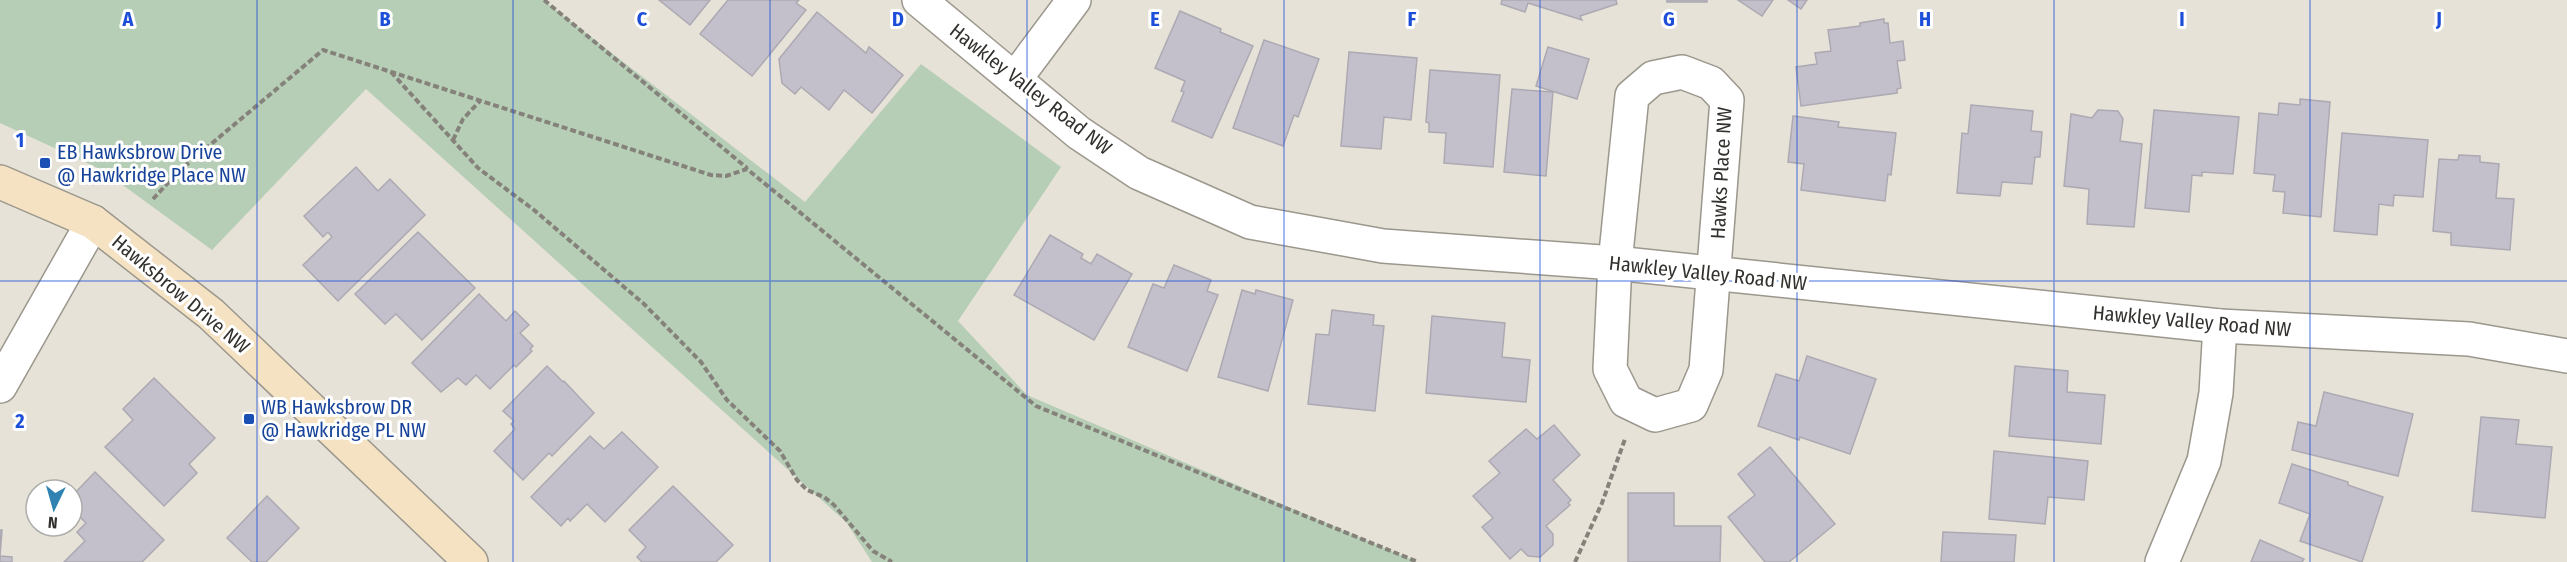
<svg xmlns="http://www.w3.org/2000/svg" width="2567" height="562" font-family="'Fira Sans Condensed',sans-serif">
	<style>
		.green { fill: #b7ceb6 }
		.building { fill: #c4c0cb; stroke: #aca9b3; stroke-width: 1.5 }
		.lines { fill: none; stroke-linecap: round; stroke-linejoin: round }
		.street-casing { stroke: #9b978d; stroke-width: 36 }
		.secondary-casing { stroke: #9b978d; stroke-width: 36 }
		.path { stroke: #85827b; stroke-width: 4; stroke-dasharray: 6 3; stroke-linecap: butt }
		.street { stroke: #fff; stroke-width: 33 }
		.secondary { stroke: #f4e2c3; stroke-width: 33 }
		.grid { fill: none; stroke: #1d4ed8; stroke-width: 1.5; stroke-opacity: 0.55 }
		.transit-dot { fill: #1a4fb4; stroke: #fff; stroke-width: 2 }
		.labels { text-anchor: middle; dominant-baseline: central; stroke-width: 6; stroke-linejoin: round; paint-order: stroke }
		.street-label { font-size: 20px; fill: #33312d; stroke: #fff }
		.transit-label { font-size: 20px; fill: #164399; stroke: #fff; text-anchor: start }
		.grid-label { font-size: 20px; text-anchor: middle; font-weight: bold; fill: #1d4ed8; stroke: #fff; stroke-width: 6; stroke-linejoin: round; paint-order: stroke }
	</style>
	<rect width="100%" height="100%" fill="#e7e2d7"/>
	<polygon class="green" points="0,0 543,0 805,202 921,64 1061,167 958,321 1027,395 1417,562 872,562 846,522 366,89 212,250 102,170 0,123"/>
	<g class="building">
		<polygon points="659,0 710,0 690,25"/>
		<polygon points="728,0 799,0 796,3 806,10 752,76 700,34"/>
		<polygon points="1502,0 1616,0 1617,4 1580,16 1582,20 1528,3 1525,12 1501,4"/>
		<rect x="1667" y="0" width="40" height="2"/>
		<polygon points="1738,0 1773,0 1762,16"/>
		<polygon points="1788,0 1807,0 1801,9"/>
		<polygon points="1180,11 1221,29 1220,32 1253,46 1212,138 1172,121 1184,92 1181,91 1185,81 1155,68"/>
		<polygon points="817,12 866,53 869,47 903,75 872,113 844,90 829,110 801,87 795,94 782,83 779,59"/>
		<polygon points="1884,19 1884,23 1888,23 1890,43 1903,41 1905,60 1897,61 1901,88 1897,89 1897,93 1801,106 1796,67 1817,64 1815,53 1831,51 1828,30 1860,26 1860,23"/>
		<polygon points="1264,40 1319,59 1298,117 1294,115 1283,146 1233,128"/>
		<polygon points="1548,47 1589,59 1577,99 1536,86"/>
		<polygon points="1349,52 1417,58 1411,120 1384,117 1381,149 1341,146"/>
		<polygon points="1430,70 1500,75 1493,167 1444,163 1446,133 1429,132 1429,123 1426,122"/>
		<polygon points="1512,89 1553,92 1546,176 1504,172"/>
		<polygon points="2300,99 2330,102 2321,217 2283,213 2285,192 2273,191 2275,175 2254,173 2259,113 2278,115 2279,103 2300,105"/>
		<polygon points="1971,105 2033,111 2031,131 2042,132 2040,157 2035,157 2032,184 2002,182 2000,196 1957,193 1962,133 1968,134"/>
		<polygon points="2098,110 2118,111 2123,119 2120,141 2142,144 2134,227 2087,224 2089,189 2064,186 2071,114 2092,118"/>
		<polygon points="2154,110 2239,117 2233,174 2202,172 2202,176 2192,175 2189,212 2145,208"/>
		<polygon points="1793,116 1839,122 1838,127 1896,133 1891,175 1888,174 1885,201 1801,190 1804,164 1788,162"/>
		<polygon points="2342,133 2428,140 2423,197 2394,195 2393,206 2379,204 2377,235 2334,231"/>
		<polygon points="2459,155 2480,156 2480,162 2499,164 2496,198 2514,199 2510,250 2451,245 2451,233 2433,231 2439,159 2458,160"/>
		<polygon points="356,167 378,191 390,179 425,215 338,301 303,265 332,237 328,232 323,237 304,216"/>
		<polygon points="418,232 475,288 422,340 396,314 385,324 355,294"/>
		<polygon points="1050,235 1083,254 1081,258 1091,264 1097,254 1132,274 1094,340 1014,295"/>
		<polygon points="1174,265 1211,280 1207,291 1218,295 1187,371 1128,347 1153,284 1164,288"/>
		<polygon points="1242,290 1255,294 1256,290 1293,300 1268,391 1218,377"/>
		<polygon points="479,294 506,321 515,311 529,325 520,333 533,346 530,349 532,351 516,367 514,365 490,389 476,375 466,385 458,378 441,392 412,363"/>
		<polygon points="1332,310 1374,315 1373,325 1384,326 1375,411 1308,404 1316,334 1329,335"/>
		<polygon points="1432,316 1505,323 1502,357 1530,360 1526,402 1426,393"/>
		<polygon points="1807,356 1876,379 1850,454 1800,437 1799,440 1758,426 1776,374 1799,381"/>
		<polygon points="547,366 563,382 564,381 594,413 552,456 549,453 523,480 494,451 515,429 511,424 514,421 503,411"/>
		<polygon points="2015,366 2068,371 2067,392 2105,395 2101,444 2009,436"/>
		<polygon points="154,378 215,438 189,464 197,473 164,506 105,447 133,420 123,409"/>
		<polygon points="2324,392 2413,414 2398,476 2292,450 2298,422 2316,426"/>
		<polygon points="2481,417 2519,420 2516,444 2552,447 2545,518 2472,511"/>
		<polygon points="1554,425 1580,455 1553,480 1571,500 1568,503 1570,505 1546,526 1553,534 1553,545 1540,557 1528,556 1521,549 1510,559 1482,527 1493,518 1473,496 1500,473 1489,461 1526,429 1537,439"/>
		<polygon points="622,432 658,467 605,522 587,504 570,521 568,518 561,526 531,497 590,436 604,449"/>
		<polygon points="1770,447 1835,524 1789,562 1765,562 1728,517 1755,495 1738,474"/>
		<polygon points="1994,451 2088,461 2084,500 2048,497 2045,524 1989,519"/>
		<polygon points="2292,464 2348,482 2348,485 2383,497 2362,562 2300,541 2310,514 2279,503"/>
		<polygon points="95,472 164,540 142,562 64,562 85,541 77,532 86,523 72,509 72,496"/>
		<polygon points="673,486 733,545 716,562 642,562 637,557 646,547 629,530"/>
		<polygon points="1628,493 1674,493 1674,526 1721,526 1720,562 1628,562"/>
		<polygon points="267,496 299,528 266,562 252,562 227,538"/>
		<polygon points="0,530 2,530 0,556 12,557 12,562 0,562"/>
		<polygon points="1943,532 2016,535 2014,562 1941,562"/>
		<polygon points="2260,540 2304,559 2302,562 2251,562"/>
	</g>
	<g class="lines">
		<g class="street-casing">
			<g id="street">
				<polyline points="919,0 1079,133 1139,173 1250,222 1383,246 1615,263 2220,326 2469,339 2567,356"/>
				<polygon points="1682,72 1711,83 1727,100 1706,370 1691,405 1655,415 1626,401 1610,369 1615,263 1632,96 1653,78"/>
				<polyline points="1015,79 1074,0"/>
				<polyline points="0,386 93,222"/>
				<polyline points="2162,562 2204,461 2216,393 2220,326"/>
			</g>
		</g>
		<g class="secondary-casing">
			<polyline id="secondary" points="0,182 93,222 211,314 471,562"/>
		</g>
		<g class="path">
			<polyline points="544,0 747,168"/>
			<polyline points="391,72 478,168 534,210 644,304 701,362 727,400 780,451 797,480 807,490 824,497 834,505 873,551 892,562"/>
			<polyline points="453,140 463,119 480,101"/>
			<polyline points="153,199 179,171 323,50 711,175 726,176 747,169 1036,406 1418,562"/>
			<polyline points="1575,562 1602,503 1625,439"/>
		</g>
		<use href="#street" class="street"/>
		<use href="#secondary" class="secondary"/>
	</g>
	<path class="grid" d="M257,0v562M513,0v562M770,0v562M1027,0v562M1284,0v562M1540,0v562M1797,0v562M2054,0v562M2310,0v562M0,281h2567"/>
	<g class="transit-dot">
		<rect x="39" y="157" width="12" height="12" rx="3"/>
		<rect x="243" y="413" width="12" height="12" rx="3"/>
	</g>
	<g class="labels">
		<g class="street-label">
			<text transform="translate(1031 89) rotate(38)">Hawkley Valley Road NW</text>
			<text transform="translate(1721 173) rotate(-87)">Hawks Place NW</text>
			<text transform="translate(1708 273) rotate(6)">Hawkley Valley Road NW</text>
			<text transform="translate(181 294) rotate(40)">Hawksbrow Drive NW</text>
			<text transform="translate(2192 321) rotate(5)">Hawkley Valley Road NW</text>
		</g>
		<g class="transit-label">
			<text x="57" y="152">EB Hawksbrow Drive<tspan x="57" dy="23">@ Hawkridge Place NW</tspan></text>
			<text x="261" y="407">WB Hawksbrow DR<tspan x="261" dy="23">@ Hawkridge PL NW</tspan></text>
		</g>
	</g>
	<g class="grid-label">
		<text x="128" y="26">A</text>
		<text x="385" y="26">B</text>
		<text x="642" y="26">C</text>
		<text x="898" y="26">D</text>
		<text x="1155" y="26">E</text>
		<text x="1412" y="26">F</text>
		<text x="1669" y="26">G</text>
		<text x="1925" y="26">H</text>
		<text x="2182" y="26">I</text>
		<text x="2439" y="26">J</text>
		<text x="20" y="147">1</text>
		<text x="20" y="428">2</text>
	</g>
	<g transform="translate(54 508) rotate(185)"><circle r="28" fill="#ffffff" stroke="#adadab" stroke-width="1.5"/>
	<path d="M0-4.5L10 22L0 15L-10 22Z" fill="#2f82b2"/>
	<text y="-9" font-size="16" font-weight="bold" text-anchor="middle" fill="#33312d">N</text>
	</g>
</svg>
